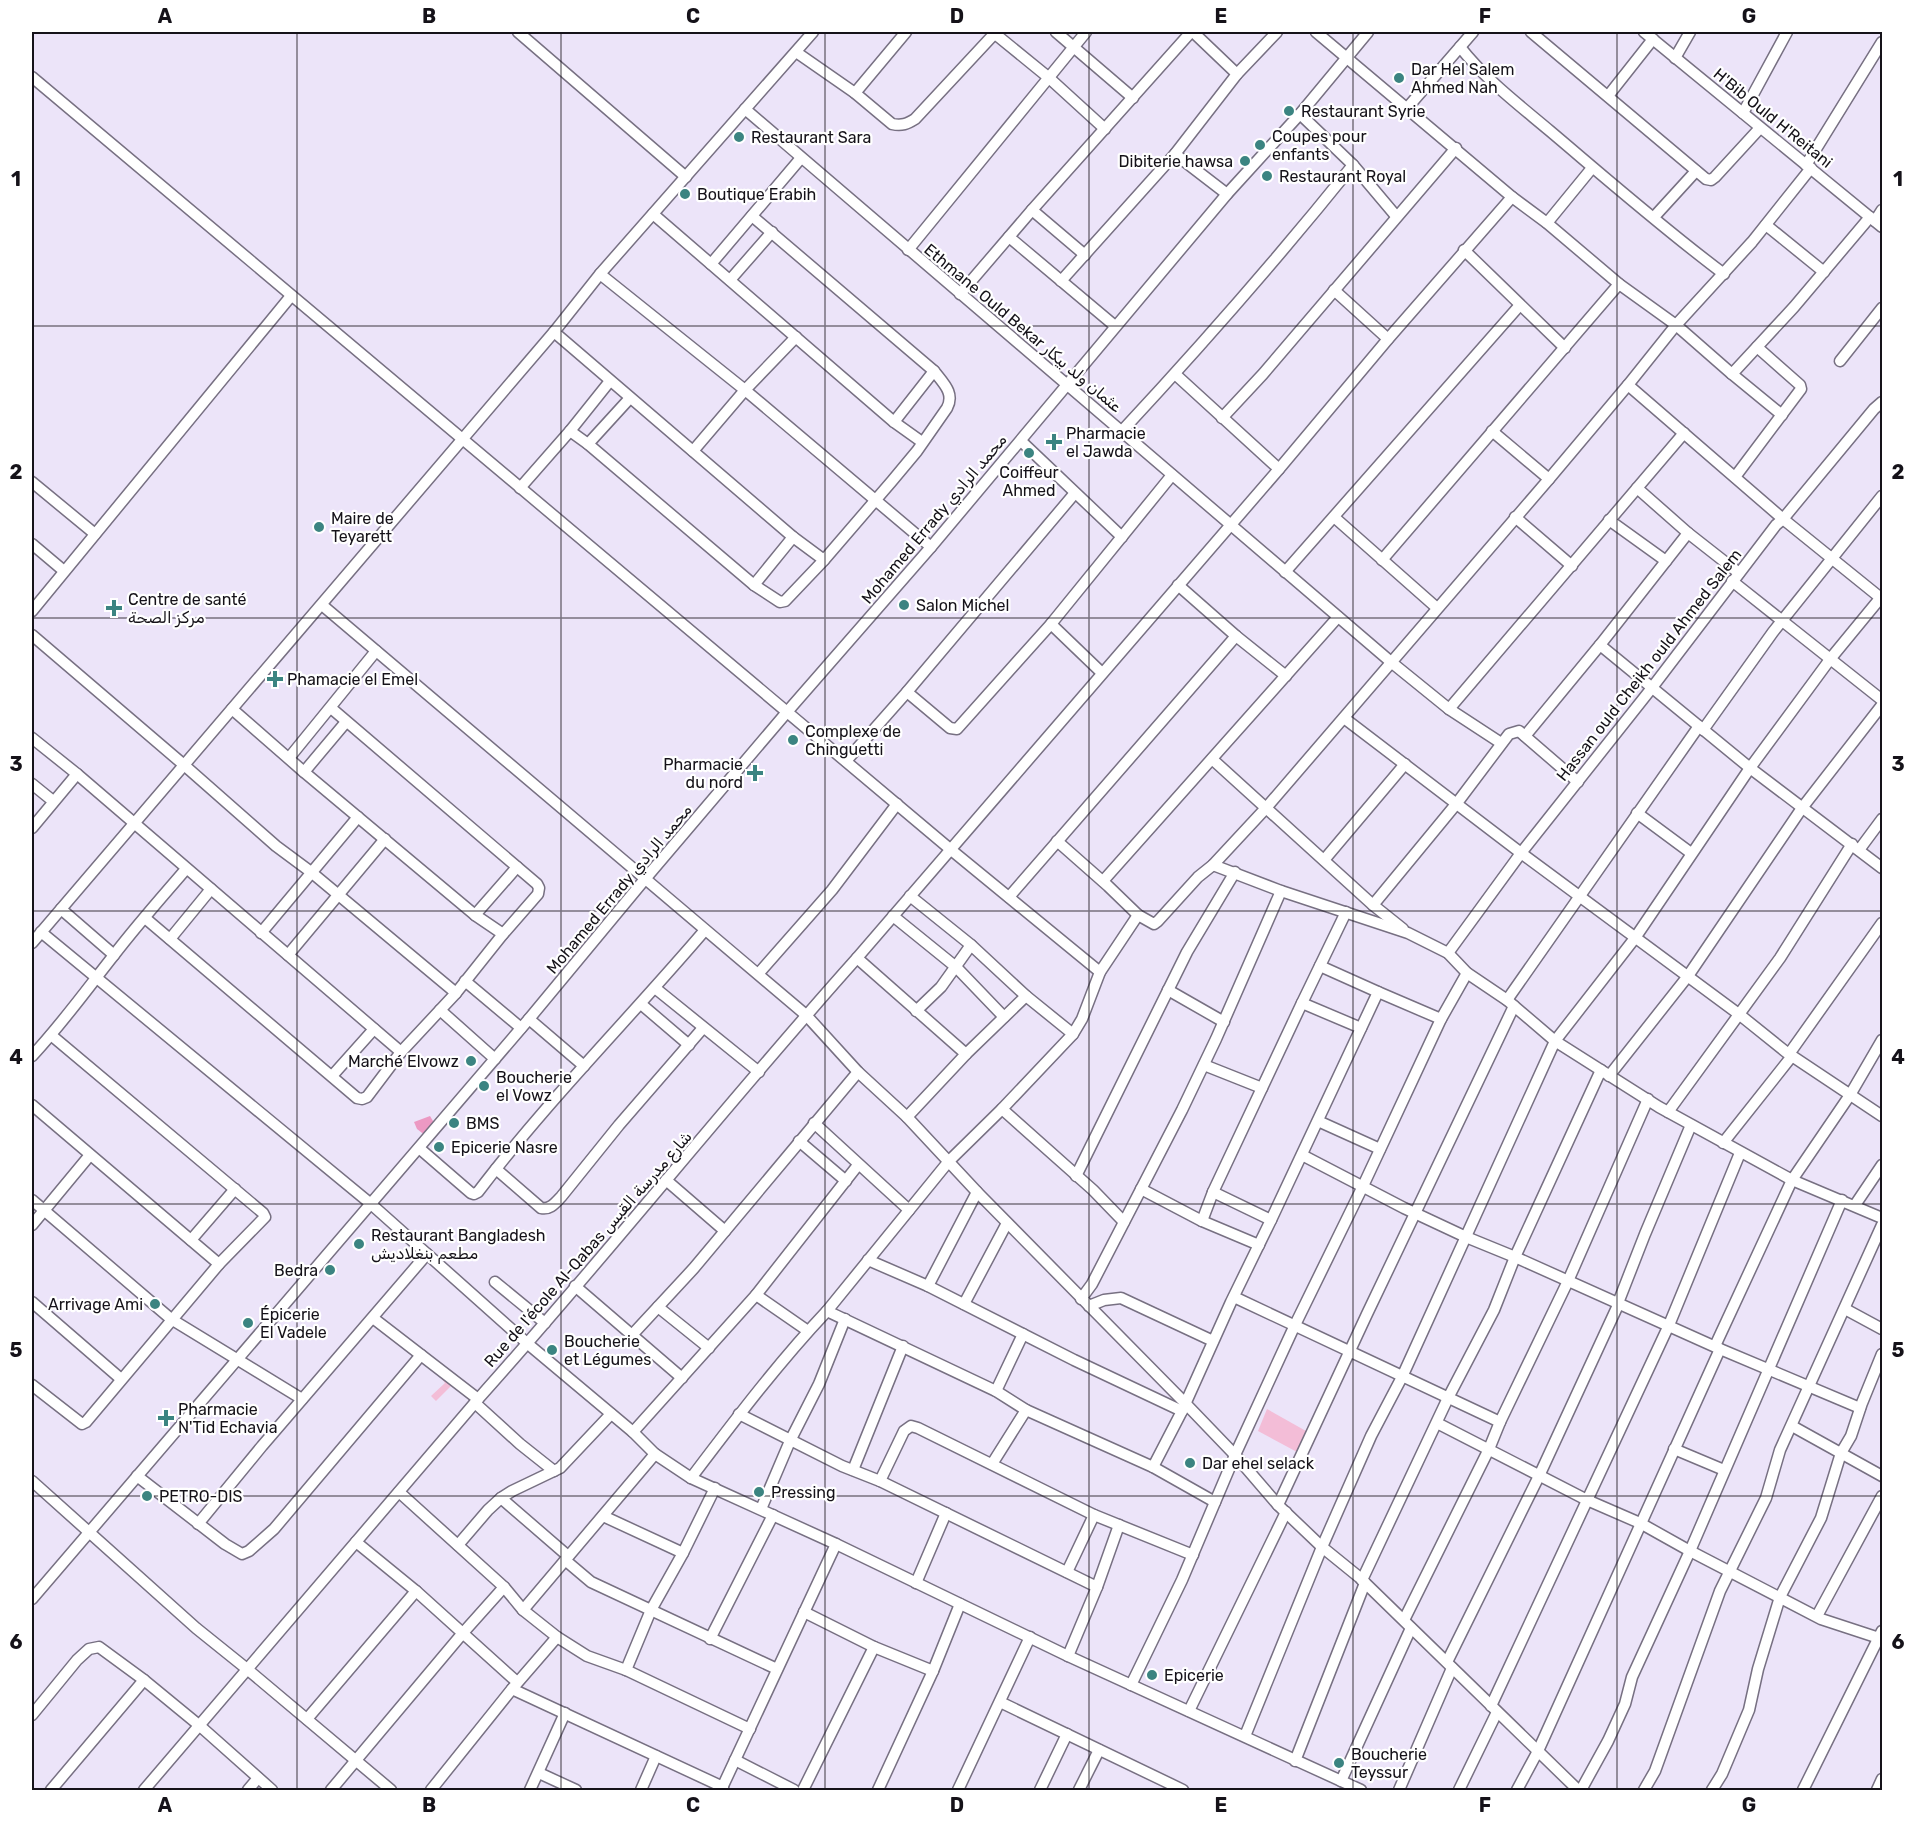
<svg xmlns="http://www.w3.org/2000/svg" width="1914" height="1822" font-family="Rubik,'Noto Naskh Arabic',sans-serif">
	<style>
		.green { fill: #f3bdd7 }
		.forest { fill: #ec99c3 }
		.lines { fill: none; stroke-linecap: round; stroke-linejoin: round }
		.minor-casing { stroke: #777082; stroke-width: 13 }
		.minor { stroke: #fff; stroke-width: 10 }
		.grid { fill: none; stroke: #151219; stroke-width: 1.5; stroke-opacity: 0.55 }
		.poi-dot { fill: #3b8481; stroke: #fff; stroke-width: 2 }
		.labels { text-anchor: middle; dominant-baseline: central; stroke-width: 4.5; stroke-linejoin: round; paint-order: stroke }
		.poi-label { font-size: 16px; fill: #151219; stroke: #fff; text-anchor: start }
		.street-label { font-size: 16px; fill: #151219; stroke: #fff }
		.neatline { fill: none; stroke: #151219; stroke-width: 2 }
		.grid-label { font-size: 20px; text-anchor: middle; font-weight: bold; fill: #151219 }
	</style>
	<rect width="100%" height="100%" fill="#ece4f9"/>
	<g class="green">
		<polygon points="441,1378 453,1384 436,1401 431,1396 445,1383"/>
		<polygon points="1267,1409 1306,1431 1297,1452 1258,1431"/>
	</g>
	<polygon class="forest" points="430,1116 436,1126 426,1136 417,1129 414,1122"/>
	<g class="lines">
		<g class="minor-casing">
			<g id="minor">
				<polyline points="518,32 686,177"/>
				<polyline points="1056,32 1133,98"/>
				<polyline points="1193,32 1237,74"/>
				<polyline points="1316,32 1512,197 1547,223 1619,284 1676,325 1732,374 1782,415"/>
				<polyline points="1531,32 1706,179 1711,180 1715,177 1760,128"/>
				<polyline points="1644,32 1882,227"/>
				<polyline points="994,33 1048,77 1105,129"/>
				<path d="M1460,47c26,33 58,57 90,84 58,49 114,98 174,143"/>
				<path d="M796,52l59,41 37,31c10,2 15,0 23,-5l81,-87"/>
				<polyline points="1675,58 1690,32"/>
				<polyline points="32,77 950,849 1100,972"/>
				<polyline points="855,93 906,32"/>
				<polyline points="1608,96 1653,39"/>
				<polyline points="1408,107 1473,32"/>
				<polyline points="745,109 1391,662 1449,709 1501,743"/>
				<polyline points="1743,113 1787,32"/>
				<polyline points="1300,114 1353,165 1396,216"/>
				<polyline points="1175,154 1227,194"/>
				<polyline points="1806,165 1882,42"/>
				<polyline points="1032,210 1085,255"/>
				<polyline points="653,214 894,422 922,442"/>
				<polyline points="1654,217 1696,171"/>
				<polyline points="1875,221 1882,210"/>
				<polyline points="1547,223 1592,168"/>
				<polyline points="1766,225 1824,272"/>
				<polyline points="1009,237 1115,326"/>
				<polyline points="908,250 1086,32"/>
				<polyline points="1464,250 1565,348"/>
				<polyline points="711,264 801,158"/>
				<polyline points="600,274 745,390 931,547"/>
				<polyline points="730,280 772,232"/>
				<polyline points="1061,281 1175,154 1237,74 1277,32"/>
				<polyline points="1334,290 1388,339"/>
				<polyline points="960,294 1032,210 1191,32"/>
				<polyline points="554,332 793,537 824,560"/>
				<polyline points="1840,361 1882,308"/>
				<polyline points="1175,374 1279,469"/>
				<polyline points="1732,374 1794,307 1870,217"/>
				<polyline points="1628,385 1783,519 1882,599"/>
				<polyline points="1222,418 1263,374 1456,148"/>
				<polyline points="894,422 934,371"/>
				<path d="M570,431l18,13 166,141 26,17 5,-1 39,-41 68,-79 25,-30 30,-43c8,-15 -4,-25 -13,-37l-182,-155"/>
				<polyline points="1492,431 1549,479"/>
				<path d="M1121,432c80,-86 158,-175 232,-267"/>
				<polyline points="1021,441 1122,537"/>
				<polyline points="588,444 630,398"/>
				<polyline points="693,451 745,390 796,337"/>
				<polyline points="1735,477 1801,389 1800,385 1757,347"/>
				<polyline points="32,482 95,534"/>
				<polyline points="520,488 570,431 610,381"/>
				<polyline points="1637,488 1688,533 1739,573"/>
				<polyline points="1334,517 1437,608"/>
				<polyline points="1515,517 1572,566"/>
				<polyline points="1609,520 1666,561"/>
				<polyline points="32,544 64,571"/>
				<polyline points="1382,560 1619,284"/>
				<polyline points="1285,572 1520,305"/>
				<polyline points="1732,581 1882,700"/>
				<polyline points="754,585 793,537"/>
				<polyline points="1178,585 1236,636 1286,676"/>
				<polyline points="322,605 806,1015 858,1072 907,1117 977,1192 1185,1403 1235,1455 1278,1505 1322,1547 1359,1577 1578,1790"/>
				<polyline points="32,611 291,296"/>
				<polyline points="1051,624 1102,673"/>
				<polyline points="32,635 184,765 276,846 311,872 456,993"/>
				<polyline points="1600,645 1750,768 1882,868"/>
				<polyline points="907,692 950,728 957,729 1051,624 1172,475"/>
				<polyline points="232,709 304,772 475,915 503,934"/>
				<polyline points="1449,709 1684,433"/>
				<polyline points="1344,718 1521,853 1740,1015 1786,1052 1882,1116"/>
				<polyline points="1703,730 1773,632 1882,496"/>
				<polyline points="1525,736 1600,645 1688,533"/>
				<polyline points="32,738 77,774 401,1052"/>
				<polyline points="289,758 376,651"/>
				<polyline points="1212,759 1373,905 1403,929"/>
				<polyline points="846,761 907,692 1075,493"/>
				<polyline points="304,772 346,722"/>
				<polyline points="32,784 53,801"/>
				<polyline points="1637,813 1691,853"/>
				<polyline points="32,828 77,774"/>
				<polyline points="1057,841 1108,886 1138,915 1154,924 1158,921 1198,877 1213,865 1266,808 1549,479 1628,385 1676,325 1752,242 1811,168"/>
				<polyline points="1859,850 1882,819"/>
				<polyline points="1324,860 1405,764"/>
				<polyline points="1213,865 1281,891 1408,933 1448,953 1467,973 1507,1000 1555,1041 1659,1107 1792,1180 1882,1218"/>
				<polyline points="1103,881 1338,617"/>
				<polyline points="910,896 971,945 1026,996 1073,1034"/>
				<polyline points="1009,897 1236,636"/>
				<polyline points="1373,905 1457,803 1509,734 1519,731 1578,782"/>
				<polyline points="61,909 114,955"/>
				<polyline points="475,915 517,867"/>
				<polyline points="893,916 956,967 1004,1017"/>
				<polyline points="145,918 357,1098 362,1099 367,1097 401,1052 456,993 503,934 538,894 539,888 537,884 331,708"/>
				<polyline points="41,932 371,1204 528,1344 633,1432 655,1454 691,1478 836,1544 1068,1656 1361,1790"/>
				<polyline points="261,933 358,817"/>
				<polyline points="170,939 211,889"/>
				<polyline points="32,943 554,332 600,274 813,32"/>
				<polyline points="1448,953 1521,853 1651,689 1776,525 1783,519 1874,409 1882,402"/>
				<polyline points="288,955 385,839"/>
				<polyline points="857,958 966,1054"/>
				<polyline points="1320,966 1378,992"/>
				<polyline points="759,973 832,890 897,804"/>
				<polyline points="465,981 521,1028"/>
				<polyline points="655,988 759,1072"/>
				<polyline points="1168,990 1224,1022"/>
				<polyline points="1507,1000 1699,726"/>
				<polyline points="1302,1003 1346,912"/>
				<polyline points="641,1004 689,1045"/>
				<polyline points="440,1010 495,1059"/>
				<polyline points="916,1011 941,987 971,945"/>
				<polyline points="529,1019 584,1066"/>
				<polyline points="1789,1054 1882,923"/>
				<path d="M32,1056c30,-32 55,-67 82,-101 23,-30 48,-58 72,-86"/>
				<polyline points="1204,1065 1262,1088"/>
				<polyline points="332,1076 374,1029"/>
				<polyline points="1609,1076 1688,976 1802,808 1882,705"/>
				<polyline points="32,1105 219,1264"/>
				<polyline points="1002,1109 1093,1190 1124,1222"/>
				<polyline points="1668,1112 1780,958 1852,844"/>
				<polyline points="907,1117 966,1054 1026,996"/>
				<polyline points="1318,1121 1380,1149"/>
				<polyline points="814,1123 909,1210"/>
				<polyline points="799,1141 846,1181"/>
				<polyline points="1723,1143 1792,1056"/>
				<path d="M419,1148l52,45 3,1 4,-2c70,-92 152,-174 227,-262"/>
				<polyline points="1302,1155 1404,1208 1466,1237 1515,1257 1720,1349 1860,1408"/>
				<path d="M496,1169l45,39c9,2 14,-5 20,-11l58,-72 84,-97"/>
				<polyline points="1076,1176 1187,952 1235,872"/>
				<polyline points="666,1180 725,1231"/>
				<polyline points="1141,1189 1202,1221 1259,1245"/>
				<polyline points="32,1200 171,1319 302,1399"/>
				<polyline points="1855,1205 1882,1165"/>
				<polyline points="1271,1220 1213,1192 1302,1003 1361,1028"/>
				<polyline points="1202,1221 1213,1192"/>
				<polyline points="32,1225 90,1155"/>
				<polyline points="191,1240 235,1189"/>
				<polyline points="868,1260 928,1286 1074,1360 1182,1411"/>
				<polyline points="495,1282 545,1323"/>
				<polyline points="575,1286 682,1378"/>
				<polyline points="928,1286 977,1192"/>
				<polyline points="756,1295 808,1331"/>
				<polyline points="1234,1297 1500,1422"/>
				<polyline points="1081,1299 1092,1284 1182,1110 1216,1039 1281,891"/>
				<polyline points="32,1302 121,1379"/>
				<polyline points="1618,1303 1645,1234 1691,1125"/>
				<polyline points="964,1304 1007,1223"/>
				<polyline points="1089,1306 1104,1300 1121,1298 1213,1341"/>
				<polyline points="658,1307 709,1348"/>
				<polyline points="1845,1309 1882,1329"/>
				<polyline points="827,1311 996,1391 1026,1410 1153,1467 1215,1502"/>
				<polyline points="373,1318 478,1399"/>
				<polyline points="632,1335 694,1268 858,1072"/>
				<polyline points="1715,1346 1792,1180 1850,1095 1882,1040"/>
				<polyline points="32,1385 82,1424 86,1422 219,1264 265,1217 263,1213 51,1035"/>
				<polyline points="996,1391 1023,1334"/>
				<polyline points="475,1403 520,1444 554,1471"/>
				<polyline points="739,1414 842,1466 880,1481 1097,1587"/>
				<polyline points="1437,1423 1587,1500 1640,1523 1690,1551 1821,1619 1882,1639"/>
				<polyline points="1792,1426 1882,1476"/>
				<polyline points="633,1432 756,1295 858,1165"/>
				<polyline points="1674,1449 1724,1470"/>
				<polyline points="992,1464 1026,1410"/>
				<polyline points="1153,1467 1182,1411 1231,1302 1271,1220 1378,992 1441,1019"/>
				<polyline points="853,1470 903,1346"/>
				<polyline points="137,1476 225,1544 242,1554 249,1551 274,1529 421,1355"/>
				<path d="M691,1478c44,-58 87,-115 136,-167l122,-150 53,-52 71,-75 9,-15 18,-47 38,-57"/>
				<polyline points="32,1481 196,1628 247,1669 391,1790"/>
				<polyline points="880,1481 904,1431 911,1426 918,1428 1094,1515 1193,1555"/>
				<polyline points="399,1492 504,1587 523,1610 557,1637 587,1656 626,1670 750,1729"/>
				<polyline points="501,1498 568,1556"/>
				<polyline points="1278,1505 1367,1314 1514,1006"/>
				<polyline points="761,1509 790,1441 819,1384 845,1319"/>
				<polyline points="603,1516 683,1553"/>
				<polyline points="198,1524 262,1446 427,1254"/>
				<polyline points="356,1542 416,1591 517,1682"/>
				<polyline points="458,1545 488,1510 501,1498 512,1491 560,1468 611,1414"/>
				<polyline points="565,1560 591,1582 777,1669"/>
				<polyline points="1067,1572 1094,1515"/>
				<polyline points="1362,1580 1448,1398 1494,1310 1515,1257 1601,1070"/>
				<polyline points="916,1583 946,1513"/>
				<polyline points="32,1599 529,1019 645,879 787,712 931,547 1227,194 1300,114 1368,32"/>
				<polyline points="523,1610 655,1454"/>
				<polyline points="804,1612 874,1647 933,1671"/>
				<polyline points="1817,1616 1882,1496"/>
				<polyline points="1404,1620 1489,1449 1500,1422 1568,1281 1648,1099"/>
				<polyline points="710,1639 773,1515"/>
				<polyline points="1068,1656 1097,1587 1119,1525"/>
				<polyline points="1447,1662 1539,1476 1619,1303"/>
				<polyline points="626,1670 651,1610 683,1553 715,1488"/>
				<polyline points="1131,1685 1182,1580 1235,1455 1294,1327 1363,1186 1441,1019 1467,973"/>
				<polyline points="512,1689 723,1787"/>
				<polyline points="1000,1702 1183,1790"/>
				<polyline points="1491,1706 1669,1325 1740,1153"/>
				<polyline points="1189,1711 1286,1512"/>
				<polyline points="32,1715 77,1660 89,1649 99,1647 144,1680 200,1726 272,1790"/>
				<polyline points="307,1719 416,1591"/>
				<polyline points="1245,1736 1322,1547 1371,1436 1402,1377 1555,1041 1635,938 1750,768 1831,658 1882,596"/>
				<polyline points="735,1760 794,1790"/>
				<polyline points="1295,1761 1365,1583"/>
				<polyline points="539,1773 576,1790"/>
				<polyline points="1341,1781 1411,1628"/>
				<polyline points="51,1790 144,1680"/>
				<path d="M144,1790l335,-392c129,-144 249,-296 378,-440l422,-489 109,-130 124,-142"/>
				<polyline points="248,1790 258,1778"/>
				<polyline points="331,1790 462,1634 504,1587"/>
				<polyline points="431,1790 512,1689 557,1637"/>
				<polyline points="530,1790 565,1713"/>
				<polyline points="641,1790 656,1756"/>
				<polyline points="721,1790 836,1544"/>
				<polyline points="803,1790 874,1647"/>
				<polyline points="878,1790 933,1671 960,1604"/>
				<polyline points="958,1790 1030,1637"/>
				<polyline points="1040,1790 1067,1734"/>
				<polyline points="1079,1790 1099,1750"/>
				<polyline points="1399,1790 1452,1668"/>
				<polyline points="1459,1790 1497,1712"/>
				<polyline points="1517,1790 1538,1751 1720,1349"/>
				<polyline points="1581,1790 1608,1741 1625,1704 1632,1677 1690,1551 1842,1200"/>
				<polyline points="1644,1790 1655,1771 1720,1591 1766,1498 1780,1450 1882,1225"/>
				<polyline points="1712,1790 1722,1774 1749,1710 1758,1669 1780,1597 1821,1518 1841,1453 1851,1436 1862,1403 1882,1354"/>
				<polyline points="1803,1790 1882,1631"/>
				<polyline points="1877,1790 1882,1779"/>
			</g>
		</g>
		<use href="#minor" class="minor"/>
	</g>
	<path class="grid" d="M297,32v1758M561,32v1758M825,32v1758M1089,32v1758M1353,32v1758M1617,32v1758M32,326h1850M32,618h1850M32,911h1850M32,1204h1850M32,1496h1850"/>
	<g class="poi-dot">
		<circle cx="1399" cy="78" r="6"/>
		<circle cx="1289" cy="111" r="6"/>
		<circle cx="739" cy="137" r="6"/>
		<circle cx="1260" cy="145" r="6"/>
		<circle cx="1245" cy="161" r="6"/>
		<circle cx="1267" cy="176" r="6"/>
		<circle cx="685" cy="194" r="6"/>
		<path d="M1051 433h6v6h6v6h-6v6h-6v-6h-6v-6h6z"/>
		<circle cx="1029" cy="453" r="6"/>
		<circle cx="319" cy="527" r="6"/>
		<circle cx="904" cy="605" r="6"/>
		<path d="M111 599h6v6h6v6h-6v6h-6v-6h-6v-6h6z"/>
		<path d="M272 670h6v6h6v6h-6v6h-6v-6h-6v-6h6z"/>
		<circle cx="793" cy="740" r="6"/>
		<path d="M752 764h6v6h6v6h-6v6h-6v-6h-6v-6h6z"/>
		<circle cx="471" cy="1061" r="6"/>
		<circle cx="484" cy="1086" r="6"/>
		<circle cx="454" cy="1123" r="6"/>
		<circle cx="439" cy="1147" r="6"/>
		<circle cx="359" cy="1244" r="6"/>
		<circle cx="330" cy="1270" r="6"/>
		<circle cx="155" cy="1304" r="6"/>
		<circle cx="248" cy="1323" r="6"/>
		<circle cx="552" cy="1350" r="6"/>
		<path d="M163 1409h6v6h6v6h-6v6h-6v-6h-6v-6h6z"/>
		<circle cx="1190" cy="1463" r="6"/>
		<circle cx="759" cy="1492" r="6"/>
		<circle cx="147" cy="1496" r="6"/>
		<circle cx="1152" cy="1675" r="6"/>
		<circle cx="1339" cy="1763" r="6"/>
	</g>
	<g class="labels">
		<g class="poi-label">
			<text x="1411" y="69">Dar Hel Salem<tspan x="1411" dy="18">Ahmed Nah</tspan></text>
			<text x="1301" y="111">Restaurant Syrie</text>
			<text x="1272" y="136">Coupes pour<tspan x="1272" dy="18">enfants</tspan></text>
			<text x="751" y="137">Restaurant Sara</text>
			<text x="1233" y="161" text-anchor="end">Dibiterie hawsa</text>
			<text x="1279" y="176">Restaurant Royal</text>
			<text x="697" y="194">Boutique Erabih</text>
			<text x="1066" y="433">Pharmacie<tspan x="1066" dy="18">el Jawda</tspan></text>
			<text x="1029" y="472" text-anchor="middle">Coiffeur<tspan x="1029" dy="18">Ahmed</tspan></text>
			<text x="331" y="518">Maire de<tspan x="331" dy="18">Teyarett</tspan></text>
			<text x="128" y="599">Centre de santé<tspan x="128" dy="18">مركز الصحة</tspan></text>
			<text x="916" y="605">Salon Michel</text>
			<text x="287" y="679">Phamacie el Emel</text>
			<text x="805" y="731">Complexe de<tspan x="805" dy="18">Chinguetti</tspan></text>
			<text x="743" y="764" text-anchor="end">Pharmacie<tspan x="743" dy="18">du nord</tspan></text>
			<text x="459" y="1061" text-anchor="end">Marché Elvowz</text>
			<text x="496" y="1077">Boucherie<tspan x="496" dy="18">el Vowz</tspan></text>
			<text x="466" y="1123">BMS</text>
			<text x="451" y="1147">Epicerie Nasre</text>
			<text x="371" y="1235">Restaurant Bangladesh<tspan x="371" dy="18">مطعم بنغلاديش</tspan></text>
			<text x="318" y="1270" text-anchor="end">Bedra</text>
			<text x="143" y="1304" text-anchor="end">Arrivage Ami</text>
			<text x="260" y="1314">Épicerie<tspan x="260" dy="18">El Vadele</tspan></text>
			<text x="564" y="1341">Boucherie<tspan x="564" dy="18">et Légumes</tspan></text>
			<text x="178" y="1409">Pharmacie<tspan x="178" dy="18">N'Tid Echavia</tspan></text>
			<text x="1202" y="1463">Dar ehel selack</text>
			<text x="771" y="1492">Pressing</text>
			<text x="159" y="1496">PETRO-DIS</text>
			<text x="1164" y="1675">Epicerie</text>
			<text x="1351" y="1754">Boucherie<tspan x="1351" dy="18">Teyssur</tspan></text>
		</g>
		<g class="street-label">
			<text transform="translate(1773 118) rotate(39)">H'Bib Ould H'Reitani</text>
			<text transform="translate(1023 328) rotate(40)">Ethmane Ould Bekar عثمان ولد بيكار</text>
			<text transform="translate(934 519) rotate(-50)">Mohamed Errady محمد الرادي</text>
			<text transform="translate(1649 665) rotate(-52)">Hassan ould Cheikh ould Ahmed Salem</text>
			<text transform="translate(619 889) rotate(-50)">Mohamed Errady محمد الرادي</text>
			<text transform="translate(588 1249) rotate(-49)">Rue de l'école Al-Qabas شارع مدرسة القبس</text>
		</g>
	</g>
	<rect width="1914" height="1822" fill="none" stroke="#ffffff" stroke-width="66"/>
	<rect x="33" y="33" width="1848" height="1756" class="neatline"/>
	<g class="grid-label">
		<text x="165" y="23">A</text>
		<text x="429" y="23">B</text>
		<text x="693" y="23">C</text>
		<text x="957" y="23">D</text>
		<text x="1221" y="23">E</text>
		<text x="1485" y="23">F</text>
		<text x="1749" y="23">G</text>
		<text x="16" y="186">1</text>
		<text x="1898" y="186">1</text>
		<text x="16" y="479">2</text>
		<text x="1898" y="479">2</text>
		<text x="16" y="771">3</text>
		<text x="1898" y="771">3</text>
		<text x="16" y="1064">4</text>
		<text x="1898" y="1064">4</text>
		<text x="16" y="1357">5</text>
		<text x="1898" y="1357">5</text>
		<text x="16" y="1649">6</text>
		<text x="1898" y="1649">6</text>
		<text x="165" y="1812">A</text>
		<text x="429" y="1812">B</text>
		<text x="693" y="1812">C</text>
		<text x="957" y="1812">D</text>
		<text x="1221" y="1812">E</text>
		<text x="1485" y="1812">F</text>
		<text x="1749" y="1812">G</text>
	</g>
</svg>
